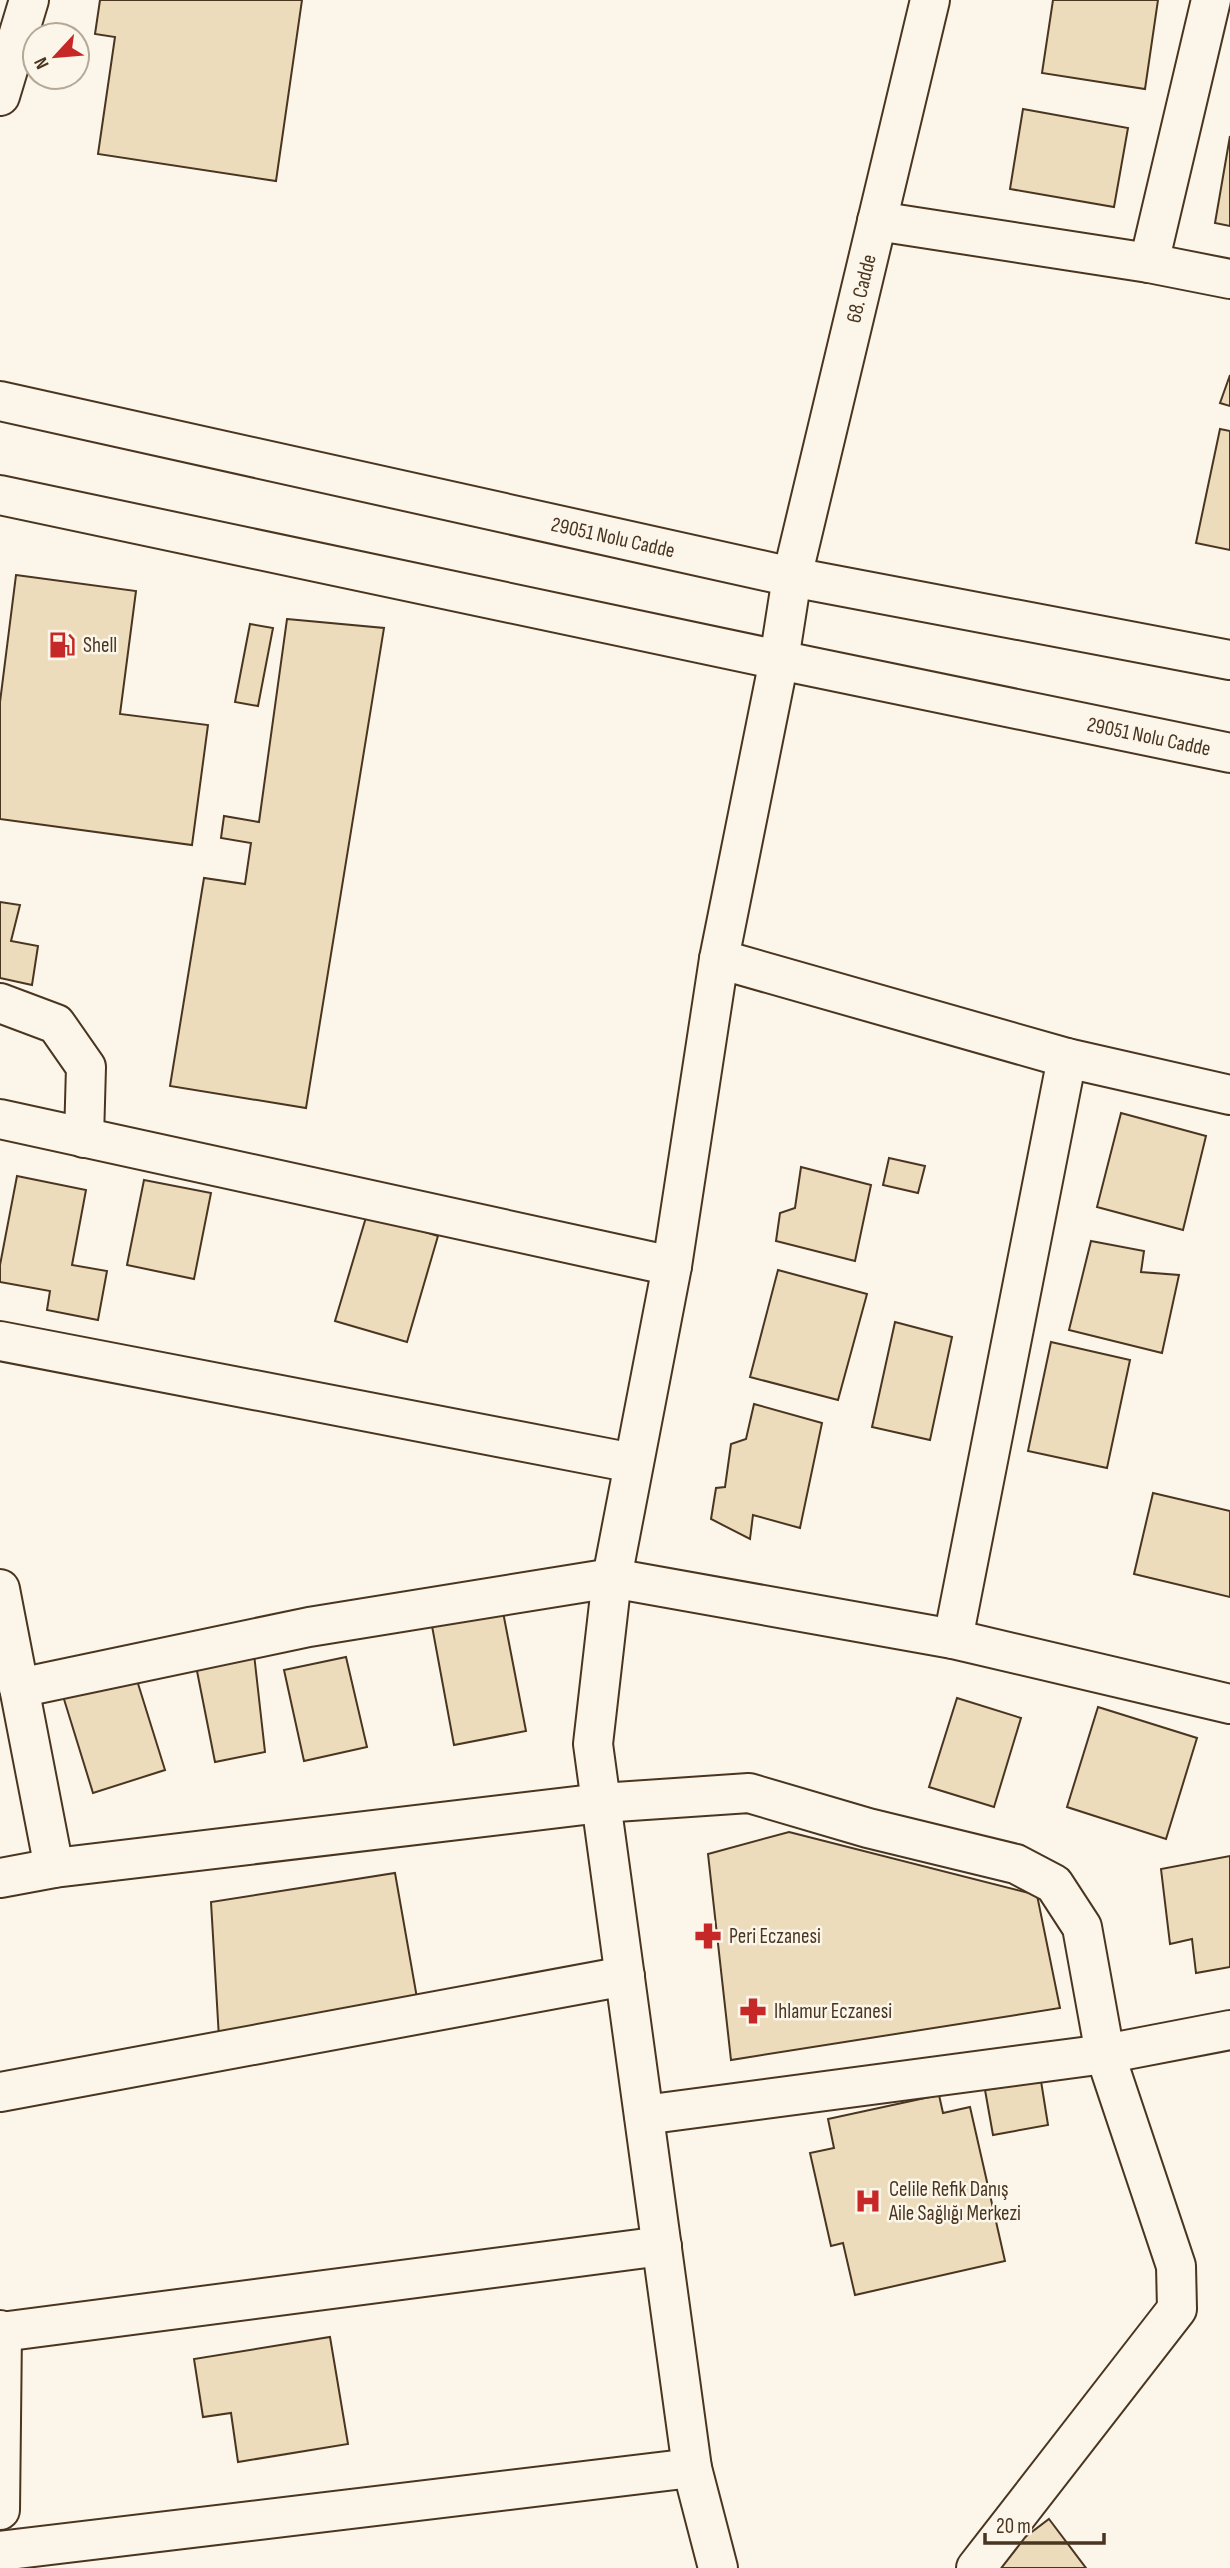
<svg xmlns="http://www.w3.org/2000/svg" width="1230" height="2568" font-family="'Sofia Sans Condensed',sans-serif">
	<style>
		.building { fill: #ecdcbc; stroke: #4a3520; stroke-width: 2 }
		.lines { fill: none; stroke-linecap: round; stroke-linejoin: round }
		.minor-casing { stroke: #4a3520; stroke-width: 42 }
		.major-casing { stroke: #4a3520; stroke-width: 42 }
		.minor { stroke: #fbf6e9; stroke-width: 38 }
		.major { stroke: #fbf6e9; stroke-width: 38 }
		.labels { text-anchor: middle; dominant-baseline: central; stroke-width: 5; stroke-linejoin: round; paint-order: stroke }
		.street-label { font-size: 21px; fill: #4a3520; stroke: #fbf6e9 }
		.poi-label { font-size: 21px; fill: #4a3520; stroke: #fbf6e9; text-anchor: start }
	</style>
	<rect width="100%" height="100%" fill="#fbf6e9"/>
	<g class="building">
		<polygon points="100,0 302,0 276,181 98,154 115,37 95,34"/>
		<polygon points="1053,0 1158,0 1145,89 1042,73"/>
		<polygon points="1023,109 1128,128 1114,207 1010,189"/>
		<polygon points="1230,136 1230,226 1215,223"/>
		<polygon points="1230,375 1230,406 1220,403"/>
		<polygon points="1220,429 1230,431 1230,550 1196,543"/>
		<polygon points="16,575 136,591 120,714 208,725 192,845 0,819 0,702"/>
		<polygon points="287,619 384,628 306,1108 170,1086 204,878 245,884 251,843 221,838 224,816 259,822"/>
		<polygon points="250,624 273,628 258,706 235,702"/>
		<polygon points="0,902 20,905 11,941 38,946 32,985 0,978"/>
		<polygon points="1121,1113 1206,1136 1183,1230 1097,1207"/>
		<polygon points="889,1158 925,1166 918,1193 883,1185"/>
		<polygon points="801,1167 871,1185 855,1261 776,1241 780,1213 795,1208"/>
		<polygon points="17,1176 86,1190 72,1265 107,1271 98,1320 47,1310 50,1291 0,1282 0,1265"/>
		<polygon points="144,1180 211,1193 194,1279 127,1265"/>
		<polygon points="367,1214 438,1236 407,1342 335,1321"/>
		<polygon points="1091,1241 1144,1251 1141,1272 1179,1275 1162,1353 1069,1330"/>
		<polygon points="778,1270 867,1294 838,1400 750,1377"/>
		<polygon points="895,1322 952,1337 930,1440 872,1427"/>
		<polygon points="1051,1342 1130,1360 1107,1468 1028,1451"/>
		<polygon points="754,1404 822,1423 800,1528 753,1515 750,1539 711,1519 716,1488 725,1487 731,1444 746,1439"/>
		<polygon points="1153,1493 1230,1511 1230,1597 1134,1574"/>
		<polygon points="503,1612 526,1731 454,1745 432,1626"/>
		<polygon points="254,1654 265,1752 215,1762 196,1666"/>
		<polygon points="346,1657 367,1747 304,1761 284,1670"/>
		<polygon points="135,1674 165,1770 93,1793 63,1696"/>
		<polygon points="957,1698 1021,1718 994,1807 929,1787"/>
		<polygon points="1098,1707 1197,1738 1166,1839 1067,1807"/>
		<polygon points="789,1832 1037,1895 1060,2008 731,2060 708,1854"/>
		<polygon points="1230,1856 1230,1967 1196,1973 1192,1939 1170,1944 1161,1869"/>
		<polygon points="395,1873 417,1998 219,2038 211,1902"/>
		<polygon points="1041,2081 1048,2125 993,2135 985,2090"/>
		<polygon points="939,2095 943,2113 970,2107 1005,2261 855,2295 843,2243 831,2246 810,2153 834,2148 828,2119"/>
		<polygon points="330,2337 348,2444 238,2462 231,2413 203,2417 194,2359"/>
		<polygon points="1049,2519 1086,2568 984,2568"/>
	</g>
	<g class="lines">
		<g class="minor-casing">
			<g id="minor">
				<polyline points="0,96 29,0"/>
				<polyline points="877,221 1149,263 1230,279"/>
				<polyline points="1149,263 1211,0"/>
				<polyline points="719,959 1067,1058 1230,1095"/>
				<polyline points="0,1003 56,1024 86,1067 84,1138"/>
				<polyline points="0,1119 672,1266"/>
				<polyline points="0,1341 633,1463"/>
				<polyline points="0,1589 54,1868"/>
				<polyline points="953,1639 1067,1058"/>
				<polyline points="19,1688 309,1627 612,1578 953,1639 1230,1704"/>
				<polyline points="0,1878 54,1868 601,1803 749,1793 868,1828 1016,1864 1054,1884 1082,1927 1105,2054 1176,2266 1177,2309 976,2568"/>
				<polyline points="0,2092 625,1976"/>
				<polyline points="644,2115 1105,2054 1230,2030"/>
				<polyline points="0,2330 2,2332 0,2510"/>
				<polyline points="2,2332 662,2246"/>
				<polyline points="0,2551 692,2468"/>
				<path id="s1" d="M718,2568l-26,-100 -99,-724 19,-166 60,-312 47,-307 60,-299 13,-83 138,-577"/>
			</g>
		</g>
		<g class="major-casing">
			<g id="major">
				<path id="s2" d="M0,401l792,176 438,83"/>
				<path id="s3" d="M0,495l779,165 451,93"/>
			</g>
		</g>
		<use href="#minor" class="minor"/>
		<use href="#major" class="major"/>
	</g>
	<defs>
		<g id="fuel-bare" transform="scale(2.1)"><path d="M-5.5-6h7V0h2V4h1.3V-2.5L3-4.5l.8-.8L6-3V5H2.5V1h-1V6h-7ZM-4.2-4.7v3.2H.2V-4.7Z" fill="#c62828" stroke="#fbf6e9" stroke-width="2.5" paint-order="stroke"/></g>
		<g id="pharmacy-bare" transform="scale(2.1)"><path d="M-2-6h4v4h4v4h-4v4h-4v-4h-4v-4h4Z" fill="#c62828" stroke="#fbf6e9" stroke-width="2.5" paint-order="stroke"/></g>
		<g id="hospital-bare" transform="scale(2.1)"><path d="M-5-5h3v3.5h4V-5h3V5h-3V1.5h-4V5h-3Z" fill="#c62828" stroke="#fbf6e9" stroke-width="2.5" paint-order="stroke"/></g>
	</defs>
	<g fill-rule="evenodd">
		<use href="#fuel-bare" x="62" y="645"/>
		<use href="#pharmacy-bare" x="708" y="1936"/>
		<use href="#pharmacy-bare" x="753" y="2011"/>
		<use href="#hospital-bare" x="868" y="2201"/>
	</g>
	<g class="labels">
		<g class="street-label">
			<text stroke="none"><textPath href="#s1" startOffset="2315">68. Cadde</textPath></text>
			<text stroke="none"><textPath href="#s2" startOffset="628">29051 Nolu Cadde</textPath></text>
			<text stroke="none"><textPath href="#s3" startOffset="1174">29051 Nolu Cadde</textPath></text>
		</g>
		<g class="poi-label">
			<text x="83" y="645">Shell</text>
			<text x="729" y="1936">Peri Eczanesi</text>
			<text x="774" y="2011">Ihlamur Eczanesi</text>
			<text x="889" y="2189">Celile Refik Danış<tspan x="889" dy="24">Aile Sağlığı Merkezi</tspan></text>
		</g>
	</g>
	<g transform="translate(56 56) rotate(244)"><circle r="33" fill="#fbf6e9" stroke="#b4a999" stroke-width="2"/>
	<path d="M0-5L12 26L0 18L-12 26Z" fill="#c62828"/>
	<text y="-10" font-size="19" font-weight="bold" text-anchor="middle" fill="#4a3520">N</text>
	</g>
	<path d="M985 2533v10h119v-10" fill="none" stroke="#4a3520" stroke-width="3.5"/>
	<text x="996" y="2533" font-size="21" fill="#4a3520" stroke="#fbf6e9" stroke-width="5" paint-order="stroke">20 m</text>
</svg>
